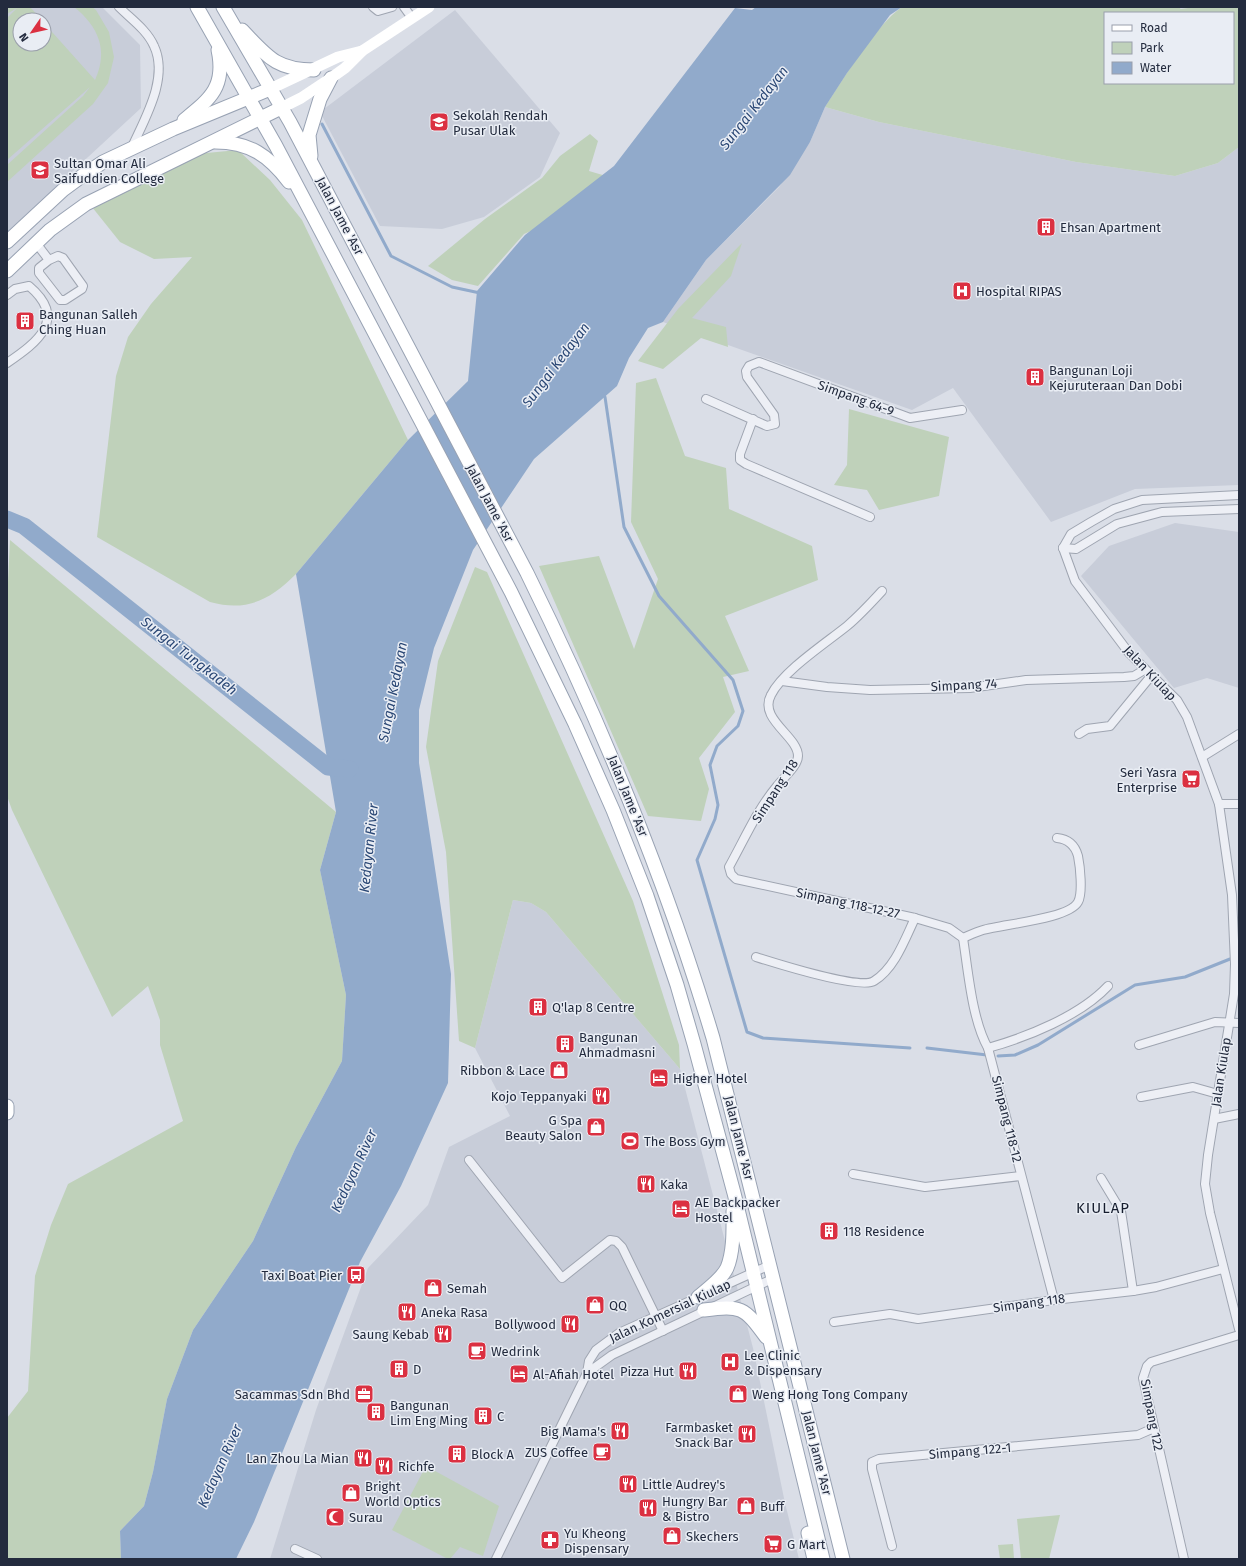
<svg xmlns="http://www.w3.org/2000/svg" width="1246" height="1566" font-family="'Fira Sans',sans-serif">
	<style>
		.built { fill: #c8cdd9; fill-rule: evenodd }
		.green { fill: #bfd1ba; fill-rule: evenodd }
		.water { fill: #91aacb }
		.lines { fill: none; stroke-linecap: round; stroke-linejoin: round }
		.stream { stroke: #91aacb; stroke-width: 3 }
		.river { stroke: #91aacb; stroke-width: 17 }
		.street-casing { stroke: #9fa5b1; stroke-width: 10 }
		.primary-casing { stroke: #98a2b3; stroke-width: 15 }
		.street { stroke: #edeff5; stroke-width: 8 }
		.secondary { stroke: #fff; stroke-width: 11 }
		.primary { stroke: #fff; stroke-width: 13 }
		.labels { text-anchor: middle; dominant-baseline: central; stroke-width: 3; stroke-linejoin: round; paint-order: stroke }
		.poi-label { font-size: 13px; fill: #232b3e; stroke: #e9edf4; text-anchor: start }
		.street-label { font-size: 13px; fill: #232b3e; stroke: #e9edf4 }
		.water-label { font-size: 14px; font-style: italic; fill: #2a4775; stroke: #e9edf4 }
		.quarter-label { font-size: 15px; letter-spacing: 1px; fill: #161d2e; stroke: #e9edf4 }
	</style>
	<rect width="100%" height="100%" fill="#dadee7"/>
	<g class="built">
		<path d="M7,7h95l38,38 1,63 -134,124zM20,20h24v24h-24z"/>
		<polygon points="455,10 560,133 540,177 484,217 442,229 380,226 320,112"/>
		<polygon points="825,107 879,122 1076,162 1175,176 1218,163 1239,147 1239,485 1135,489 1051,522 953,388 912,410 663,322 706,260 779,187 810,142"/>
		<polygon points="1175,523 1239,532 1239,688 1207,678 1174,688 1081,576 1109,546"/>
		<polygon points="513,900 531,903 546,912 680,1069 753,1348 785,1503 799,1559 270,1559 316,1410 368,1268 428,1205 449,1147 510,1116 475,1048"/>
	</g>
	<g class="green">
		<path d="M7,7h23l12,13h-22v24h24v-21l51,57c14,-30 3,-54 -21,-73h18l4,3 13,22 5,25 -6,26 -15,21 -86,78v-17l76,-69 7,-9 -83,73v-142l10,-10 -10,6z"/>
		<path d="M902,7h279l-1,2 16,-2h43v140l-21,16 -43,13 -99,-14 -197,-40 -54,-15c19,-29 49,-80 77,-100zM1105,13h128v70h-128z"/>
		<polygon points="590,134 598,141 589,171 606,176 558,219 524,234 478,286 452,280 428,266 485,219 542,178 560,156"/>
		<path d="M238,150l32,30 32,40 106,220 -112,134c-26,26 -49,38 -86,28l-113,-65 19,-161 12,-39 23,-33 41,-47 -38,2 -34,-17 -28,-35 104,-53z"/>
		<polygon points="742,243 731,276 692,318 726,327 728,347 701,338 663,369 638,361 678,309"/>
		<polygon points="656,378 685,456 726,468 729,509 812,546 818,580 725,616 749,671 723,677 735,712 699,758 709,789 701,821 648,816 539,566 599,556 634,649 658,579 631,522 636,383"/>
		<polygon points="849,409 949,437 939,496 879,510 867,490 834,485 847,465"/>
		<polygon points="10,540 336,812 320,870 346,995 342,1061 296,1147 253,1241 193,1330 167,1399 153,1472 144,1506 120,1531 121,1559 7,1559 7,1418 28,1391 35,1276 51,1225 68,1184 183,1121 160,1045 160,1020 148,986 112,1017 12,810 7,796 7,603"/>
		<polygon points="475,567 487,572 633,901 679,1045 680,1069 546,912 531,903 513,900 475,1048 459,1041 446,852 426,747 438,661"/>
		<polygon points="426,1466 499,1506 483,1556 460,1547 450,1559 448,1559 392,1530"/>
		<polygon points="1060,1515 1049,1559 1021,1559 1017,1519"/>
		<polygon points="1013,1544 1014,1559 1000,1559 998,1545"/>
	</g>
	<polygon class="water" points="756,7 902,7 890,15 847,73 825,107 810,142 790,175 706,260 663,322 648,328 629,358 617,386 534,459 473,550 434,648 419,710 419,763 451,974 448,1083 401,1186 360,1262 254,1522 236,1559 121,1559 120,1531 144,1506 153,1472 167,1399 193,1330 253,1241 296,1147 342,1061 346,995 320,870 336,812 296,574 408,440 468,381 477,291 525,235 614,166 735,8 752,10"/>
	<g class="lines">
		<g class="stream">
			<polyline points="322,124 391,256 452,287 480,293"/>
			<polyline points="603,394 605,397 624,527 659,596 733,680 743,711 738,726 717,746 710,765 718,805 715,819 697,860 747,1032 763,1038 910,1048"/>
			<polyline points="927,1048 987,1055"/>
			<polyline points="998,1056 1015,1055 1038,1045 1135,985 1185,977 1230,959"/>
		</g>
		<polyline class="river" points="7,519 24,526 328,767 350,769"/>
		<g class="street-casing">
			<g id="street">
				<path d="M119,7c12,12 28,23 35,39 15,32 -9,72 -22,101"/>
				<polyline points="373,7 378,11 392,7"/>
				<polyline points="404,7 412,18"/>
				<polyline points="36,243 49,260 39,268 39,273 60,300 65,300 82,289 83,286 63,258 58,256 49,260"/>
				<path d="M7,295l8,-6 14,-3c39,33 9,56 -22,77"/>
				<polyline points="706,399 767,426 775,424 774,415 747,377 746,371 749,366 759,362 910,418 962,410"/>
				<polyline points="753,419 740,454 740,460 746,464 870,517"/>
				<polyline points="1063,548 1075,581 1129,653 1177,700 1187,717 1219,804 1232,895 1235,964 1234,994 1208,1155 1205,1184 1210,1213 1239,1329"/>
				<polyline points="1063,548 1071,534 1091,522 1114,509 1142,500 1239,495"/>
				<polyline points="1063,548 1076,549 1117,524 1162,512 1239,509"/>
				<path d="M882,591c-11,12 -22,24 -35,35 -21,17 -64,45 -76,69 -13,24 27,41 27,61 0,10 -15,22 -21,30 -20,24 -33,54 -48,81l2,7 5,5 179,39 34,10 14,10"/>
				<polyline points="782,681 827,687 870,690 970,688 1026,680 1124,677 1134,676 1144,670"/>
				<polyline points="1079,734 1087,729 1110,726 1151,676"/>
				<polyline points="1202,757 1239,734"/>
				<polyline points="1219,804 1239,804"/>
				<path d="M963,938c5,32 9,82 25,110l66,252"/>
				<path d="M963,938c7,-3 13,-6 20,-8 20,-6 86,-11 95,-28 5,-9 2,-36 0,-46 -3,-11 -10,-17 -21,-18"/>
				<path d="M756,957c19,6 104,33 118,24 21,-13 31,-42 41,-63"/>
				<polyline points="1139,1045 1215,1022 1239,1023"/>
				<path d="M988,1048c39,-11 92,-32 120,-62"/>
				<polyline points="1141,1097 1193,1087 1218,1094"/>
				<polyline points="1214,1119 1239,1114"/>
				<polyline points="469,1160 562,1278 610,1240 616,1241 622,1247 663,1331"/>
				<polyline points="853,1174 925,1187 1021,1176"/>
				<polyline points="1101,1178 1121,1211 1133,1291"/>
				<polyline points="834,1322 890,1314 918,1319 1054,1300 1133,1291 1156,1287 1223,1269"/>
				<polyline points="587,1373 589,1361 596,1350 619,1333 770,1265"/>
				<polyline points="892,1546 872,1469 872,1462 879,1459 1138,1435 1154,1428"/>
				<polyline points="295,1549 317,1559"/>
				<polyline points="496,1559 587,1373 612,1355 774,1278"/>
				<polyline points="1184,1559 1143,1378 1147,1366 1151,1362 1239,1335"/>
			</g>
		</g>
		<g class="primary-casing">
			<g id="primary">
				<polyline points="197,7 276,146 511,592 575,724 613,810 647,896 677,985 694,1044 734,1193 823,1559"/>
				<path d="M223,7l67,115 237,451c74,150 138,304 186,465l130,521"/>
				<path d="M242,30c25,26 34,40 72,40"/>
				<path d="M184,120c26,-21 42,-33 34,-70"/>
				<path d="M215,142c35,0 54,14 74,40"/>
				<polyline points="311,156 309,135 320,99 331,78"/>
				<polyline points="7,242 63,190 82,176 103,162 173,129 270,89"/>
				<polyline points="7,271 50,230 86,204 281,108"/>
				<polyline points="7,1106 7,1113"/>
				<path d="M698,1297c9,-8 23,-17 29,-29 7,-17 6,-39 6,-57"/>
				<path d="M704,1310c37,-5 40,-3 62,27"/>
				<polyline points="808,1533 814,1559"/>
			</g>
		</g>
		<use href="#street" class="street"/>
		<g class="secondary">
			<polyline points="270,89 338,57 362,51"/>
			<polyline points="281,108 301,98 331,78 345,68 362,51 429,7"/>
		</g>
		<use href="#primary" class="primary"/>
	</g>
	<defs>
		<g id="school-square" transform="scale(1)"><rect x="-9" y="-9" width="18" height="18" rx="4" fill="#db3041" stroke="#e9edf4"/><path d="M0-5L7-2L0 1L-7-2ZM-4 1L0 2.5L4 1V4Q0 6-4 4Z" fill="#fff"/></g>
		<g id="building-square" transform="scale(1)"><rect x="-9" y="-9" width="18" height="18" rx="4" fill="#db3041" stroke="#e9edf4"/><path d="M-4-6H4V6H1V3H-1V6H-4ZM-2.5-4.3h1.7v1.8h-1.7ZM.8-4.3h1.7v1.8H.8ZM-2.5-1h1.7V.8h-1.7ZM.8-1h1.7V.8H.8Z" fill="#fff"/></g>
		<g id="hospital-square" transform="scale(1)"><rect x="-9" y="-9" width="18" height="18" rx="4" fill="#db3041" stroke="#e9edf4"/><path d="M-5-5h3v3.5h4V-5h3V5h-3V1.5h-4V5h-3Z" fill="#fff"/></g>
		<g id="supermarket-square" transform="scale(1)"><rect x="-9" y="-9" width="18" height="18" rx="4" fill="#db3041" stroke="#e9edf4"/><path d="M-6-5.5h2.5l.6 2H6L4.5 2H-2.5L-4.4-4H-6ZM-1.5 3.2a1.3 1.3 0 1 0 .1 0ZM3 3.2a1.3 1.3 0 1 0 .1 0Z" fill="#fff"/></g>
		<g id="shop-square" transform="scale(1)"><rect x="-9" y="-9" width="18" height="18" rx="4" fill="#db3041" stroke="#e9edf4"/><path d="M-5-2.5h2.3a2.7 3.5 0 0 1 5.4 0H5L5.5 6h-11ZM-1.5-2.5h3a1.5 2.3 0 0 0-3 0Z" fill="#fff"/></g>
		<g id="hotel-square" transform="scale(1)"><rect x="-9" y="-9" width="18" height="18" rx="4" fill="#db3041" stroke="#e9edf4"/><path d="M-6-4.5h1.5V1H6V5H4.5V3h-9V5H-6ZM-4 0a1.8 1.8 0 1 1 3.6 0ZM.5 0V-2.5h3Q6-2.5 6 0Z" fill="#fff"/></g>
		<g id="restaurant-square" transform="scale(1)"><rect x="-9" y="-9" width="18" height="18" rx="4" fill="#db3041" stroke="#e9edf4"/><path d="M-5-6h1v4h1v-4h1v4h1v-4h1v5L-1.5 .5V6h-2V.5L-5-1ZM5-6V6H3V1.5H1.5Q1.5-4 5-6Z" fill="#fff"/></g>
		<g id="stadium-square" transform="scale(1)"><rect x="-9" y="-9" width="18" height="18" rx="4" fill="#db3041" stroke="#e9edf4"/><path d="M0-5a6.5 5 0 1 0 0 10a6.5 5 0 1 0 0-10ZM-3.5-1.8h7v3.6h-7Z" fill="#fff"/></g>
		<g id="bus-square" transform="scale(1)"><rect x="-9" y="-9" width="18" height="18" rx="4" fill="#db3041" stroke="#e9edf4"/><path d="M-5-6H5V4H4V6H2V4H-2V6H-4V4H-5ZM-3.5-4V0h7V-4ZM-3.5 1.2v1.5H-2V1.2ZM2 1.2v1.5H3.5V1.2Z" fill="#fff"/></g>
		<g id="cafe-square" transform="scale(1)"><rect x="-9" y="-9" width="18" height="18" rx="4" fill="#db3041" stroke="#e9edf4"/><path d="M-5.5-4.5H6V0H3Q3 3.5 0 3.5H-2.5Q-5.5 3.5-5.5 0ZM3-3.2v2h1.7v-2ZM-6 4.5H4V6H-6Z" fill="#fff"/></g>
		<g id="office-square" transform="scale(1)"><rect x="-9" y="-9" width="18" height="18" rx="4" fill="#db3041" stroke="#e9edf4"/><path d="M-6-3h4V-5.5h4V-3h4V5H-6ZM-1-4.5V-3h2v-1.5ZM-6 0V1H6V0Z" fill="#fff"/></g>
		<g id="mosque-square" transform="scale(1)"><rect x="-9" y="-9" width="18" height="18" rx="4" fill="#db3041" stroke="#e9edf4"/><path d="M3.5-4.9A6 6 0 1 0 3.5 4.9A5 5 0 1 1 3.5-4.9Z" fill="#fff"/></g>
		<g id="pharmacy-square" transform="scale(1)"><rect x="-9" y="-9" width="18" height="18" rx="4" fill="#db3041" stroke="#e9edf4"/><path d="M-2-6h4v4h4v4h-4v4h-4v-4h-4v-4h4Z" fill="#fff"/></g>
	</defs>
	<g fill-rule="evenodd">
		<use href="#school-square" x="439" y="122"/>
		<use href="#school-square" x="40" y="170"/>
		<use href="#building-square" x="1046" y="227"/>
		<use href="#hospital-square" x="962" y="291"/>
		<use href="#building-square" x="25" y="321"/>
		<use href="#building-square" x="1035" y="377"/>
		<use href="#supermarket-square" x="1191" y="779"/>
		<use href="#building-square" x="538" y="1007"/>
		<use href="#building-square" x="565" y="1044"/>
		<use href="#shop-square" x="559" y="1070"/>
		<use href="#hotel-square" x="659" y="1078"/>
		<use href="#restaurant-square" x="601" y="1096"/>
		<use href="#shop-square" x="596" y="1127"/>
		<use href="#stadium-square" x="630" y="1141"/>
		<use href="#restaurant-square" x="646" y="1184"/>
		<use href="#hotel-square" x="681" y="1209"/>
		<use href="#building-square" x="829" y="1231"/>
		<use href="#bus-square" x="356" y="1275"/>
		<use href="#shop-square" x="433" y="1288"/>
		<use href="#shop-square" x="595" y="1305"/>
		<use href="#restaurant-square" x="407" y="1312"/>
		<use href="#restaurant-square" x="570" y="1324"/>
		<use href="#restaurant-square" x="443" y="1334"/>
		<use href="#cafe-square" x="477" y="1351"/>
		<use href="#hospital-square" x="730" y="1362"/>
		<use href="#building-square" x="399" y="1369"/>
		<use href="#restaurant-square" x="688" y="1371"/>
		<use href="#hotel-square" x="519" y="1374"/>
		<use href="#office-square" x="364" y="1394"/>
		<use href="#shop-square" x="738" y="1394"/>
		<use href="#building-square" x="376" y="1412"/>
		<use href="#building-square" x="483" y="1416"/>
		<use href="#restaurant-square" x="620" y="1431"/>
		<use href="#restaurant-square" x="747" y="1434"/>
		<use href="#cafe-square" x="602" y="1452"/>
		<use href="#building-square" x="457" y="1454"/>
		<use href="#restaurant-square" x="363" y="1458"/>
		<use href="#restaurant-square" x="384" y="1466"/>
		<use href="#restaurant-square" x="628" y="1484"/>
		<use href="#shop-square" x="351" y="1493"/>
		<use href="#shop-square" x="746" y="1506"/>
		<use href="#restaurant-square" x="648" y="1508"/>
		<use href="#mosque-square" x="335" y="1517"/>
		<use href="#shop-square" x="672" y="1536"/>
		<use href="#pharmacy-square" x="550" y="1540"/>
		<use href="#supermarket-square" x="773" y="1544"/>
	</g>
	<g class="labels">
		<g class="poi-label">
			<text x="453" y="115">Sekolah Rendah<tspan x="453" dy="15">Pusar Ulak</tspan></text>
			<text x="54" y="163">Sultan Omar Ali<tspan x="54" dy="15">Saifuddien College</tspan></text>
			<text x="1060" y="227">Ehsan Apartment</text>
			<text x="976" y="291">Hospital RIPAS</text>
			<text x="39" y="314">Bangunan Salleh<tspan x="39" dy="15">Ching Huan</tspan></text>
			<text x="1049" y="370">Bangunan Loji<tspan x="1049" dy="15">Kejuruteraan Dan Dobi</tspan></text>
			<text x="1177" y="772" text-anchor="end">Seri Yasra<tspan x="1177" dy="15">Enterprise</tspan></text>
			<text x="552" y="1007">Q'lap 8 Centre</text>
			<text x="579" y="1037">Bangunan<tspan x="579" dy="15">Ahmadmasni</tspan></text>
			<text x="545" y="1070" text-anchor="end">Ribbon &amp; Lace</text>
			<text x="673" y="1078">Higher Hotel</text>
			<text x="587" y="1096" text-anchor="end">Kojo Teppanyaki</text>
			<text x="582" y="1120" text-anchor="end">G Spa<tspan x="582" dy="15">Beauty Salon</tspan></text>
			<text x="644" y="1141">The Boss Gym</text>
			<text x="660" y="1184">Kaka</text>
			<text x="695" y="1202">AE Backpacker<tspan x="695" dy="15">Hostel</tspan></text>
			<text x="843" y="1231">118 Residence</text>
			<text x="342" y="1275" text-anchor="end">Taxi Boat Pier</text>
			<text x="447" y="1288">Semah</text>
			<text x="609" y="1305">QQ</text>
			<text x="421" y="1312">Aneka Rasa</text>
			<text x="556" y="1324" text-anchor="end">Bollywood</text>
			<text x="429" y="1334" text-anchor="end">Saung Kebab</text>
			<text x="491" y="1351">Wedrink</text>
			<text x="744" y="1355">Lee Clinic<tspan x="744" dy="15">&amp; Dispensary</tspan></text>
			<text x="413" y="1369">D</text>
			<text x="674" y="1371" text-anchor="end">Pizza Hut</text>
			<text x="533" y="1374">Al-Afiah Hotel</text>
			<text x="350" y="1394" text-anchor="end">Sacammas Sdn Bhd</text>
			<text x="752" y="1394">Weng Hong Tong Company</text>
			<text x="390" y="1405">Bangunan<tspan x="390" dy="15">Lim Eng Ming</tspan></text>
			<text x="497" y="1416">C</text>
			<text x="733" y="1427" text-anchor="end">Farmbasket<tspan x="733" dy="15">Snack Bar</tspan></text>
			<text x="606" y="1431" text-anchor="end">Big Mama's</text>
			<text x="588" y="1452" text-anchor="end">ZUS Coffee</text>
			<text x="471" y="1454">Block A</text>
			<text x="349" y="1458" text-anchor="end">Lan Zhou La Mian</text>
			<text x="398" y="1466">Richfe</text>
			<text x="642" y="1484">Little Audrey's</text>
			<text x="365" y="1486">Bright<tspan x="365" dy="15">World Optics</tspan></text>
			<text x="662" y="1501">Hungry Bar<tspan x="662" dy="15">&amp; Bistro</tspan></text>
			<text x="760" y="1506">Buff</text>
			<text x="349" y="1517">Surau</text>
			<text x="564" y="1533">Yu Kheong<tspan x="564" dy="15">Dispensary</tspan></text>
			<text x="686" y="1536">Skechers</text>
			<text x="787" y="1544">G Mart</text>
		</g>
		<g class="street-label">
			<text transform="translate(340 216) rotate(62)">Jalan Jame 'Asr</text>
			<text transform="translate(856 398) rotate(20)">Simpang 64-9</text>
			<text transform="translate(490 503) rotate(62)">Jalan Jame 'Asr</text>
			<text transform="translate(1150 673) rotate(47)">Jalan Kiulap</text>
			<text transform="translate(964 685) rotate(-3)">Simpang 74</text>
			<text transform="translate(775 791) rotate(-57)">Simpang 118</text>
			<text transform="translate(628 796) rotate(68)">Jalan Jame 'Asr</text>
			<text transform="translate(848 903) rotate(12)">Simpang 118-12-27</text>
			<text transform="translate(1221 1072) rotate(-81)">Jalan Kiulap</text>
			<text transform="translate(1007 1119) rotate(76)">Simpang 118-12</text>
			<text transform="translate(739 1138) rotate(76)">Jalan Jame 'Asr</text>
			<text transform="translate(1029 1303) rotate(-8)">Simpang 118</text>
			<text transform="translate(670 1311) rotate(-25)">Jalan Komersial Kiulap</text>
			<text transform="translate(1152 1415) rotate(79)">Simpang 122</text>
			<text transform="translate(970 1451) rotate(-5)">Simpang 122-1</text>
			<text transform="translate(817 1453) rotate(76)">Jalan Jame 'Asr</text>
		</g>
		<g class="water-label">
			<text transform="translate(754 108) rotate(-52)">Sungai Kedayan</text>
			<text transform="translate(556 365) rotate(-53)">Sungai Kedayan</text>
			<text transform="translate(189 656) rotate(38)">Sungai Tungkadeh</text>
			<text transform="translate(393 692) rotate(-79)">Sungai Kedayan</text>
			<text transform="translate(369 848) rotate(-84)">Kedayan River</text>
			<text transform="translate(354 1171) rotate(-65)">Kedayan River</text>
			<text transform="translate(220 1466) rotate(-66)">Kedayan River</text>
		</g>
		<g class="quarter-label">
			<text x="1103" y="1208">KIULAP</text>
		</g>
	</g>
	<rect width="1246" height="1566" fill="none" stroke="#232b3e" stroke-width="16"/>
	<rect x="1104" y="12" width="130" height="72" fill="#e9edf4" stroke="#9a9fab"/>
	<rect x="1112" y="25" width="20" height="6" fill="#ffffff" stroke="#9a9fab"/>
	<text x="1140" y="32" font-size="12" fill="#232b3e">Road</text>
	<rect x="1112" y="42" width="20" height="12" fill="#bfd1ba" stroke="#9a9fab"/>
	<text x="1140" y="52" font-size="12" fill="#232b3e">Park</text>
	<rect x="1112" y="62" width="20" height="12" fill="#91aacb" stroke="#9a9fab"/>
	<text x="1140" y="72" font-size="12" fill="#232b3e">Water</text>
	<g transform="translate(32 32) rotate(236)"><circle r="19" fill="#e9edf4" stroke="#9a9fab"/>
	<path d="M0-3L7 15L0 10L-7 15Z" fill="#db3041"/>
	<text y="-6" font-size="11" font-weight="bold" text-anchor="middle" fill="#232b3e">N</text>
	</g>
</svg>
